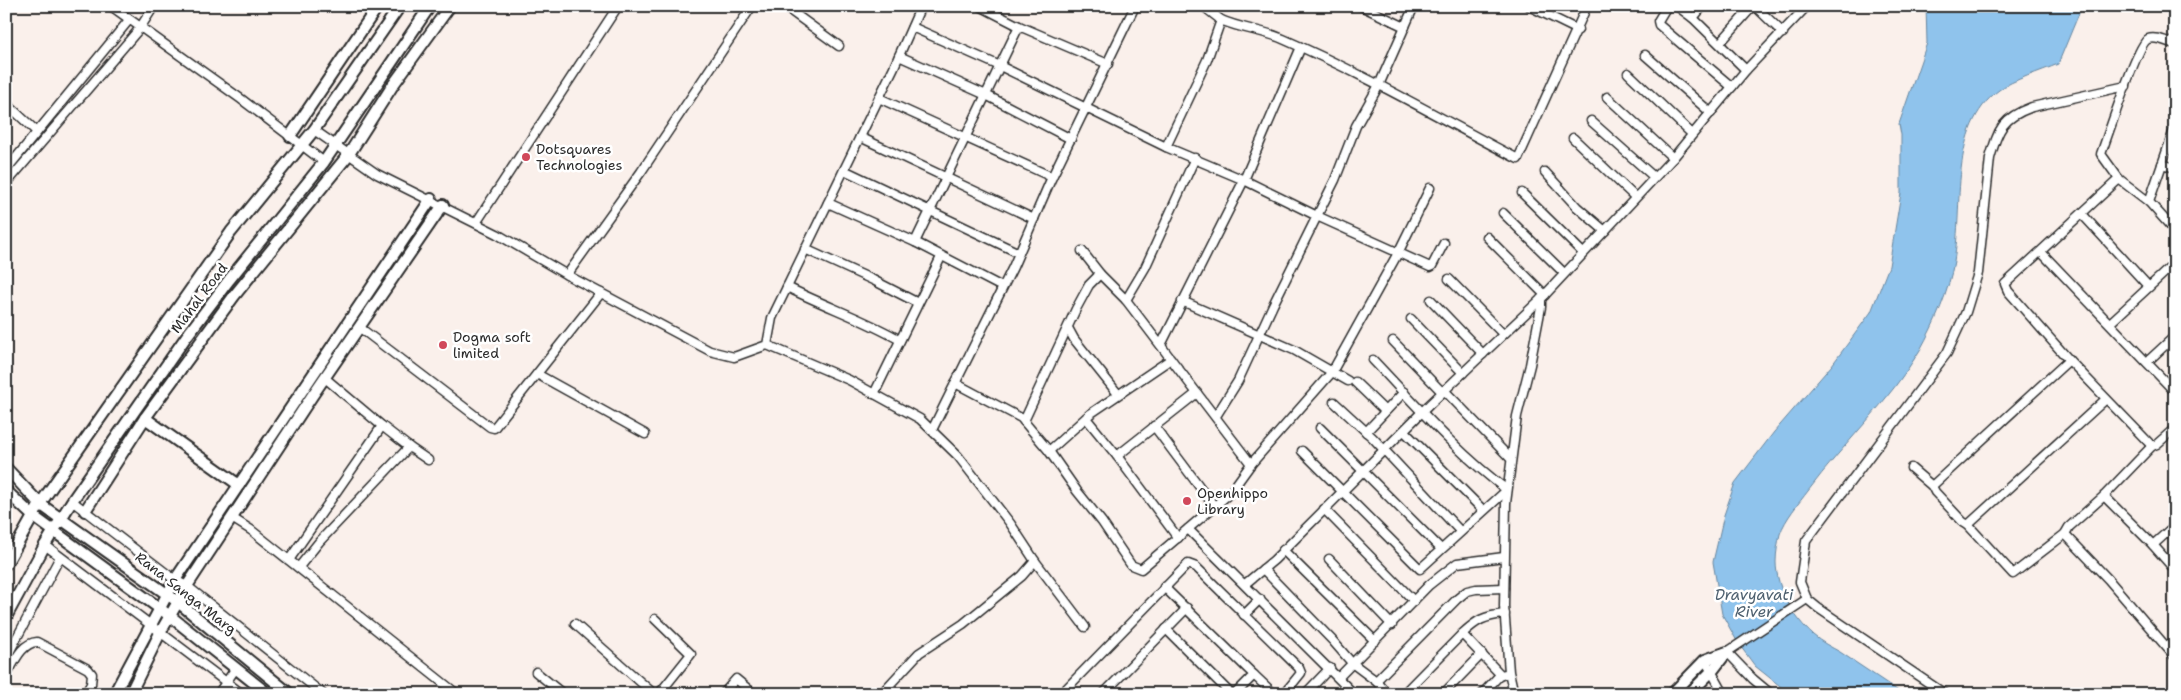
<svg xmlns="http://www.w3.org/2000/svg" width="2181" height="700" font-family="'Shantell Sans',sans-serif">
	<style>
		.water { fill: #8fc3ec; stroke: #67869f }
		.lines { fill: none; stroke-linecap: round; stroke-linejoin: round }
		.street-casing { stroke: #2b2b2b; stroke-width: 11 }
		.secondary-casing { stroke: #2b2b2b; stroke-width: 14 }
		.street { stroke: #fff; stroke-width: 8 }
		.secondary { stroke: #fff; stroke-width: 10 }
		.poi-dot { fill: #d1495b; stroke: #fff; stroke-width: 2 }
		.labels { text-anchor: middle; dominant-baseline: central; stroke-width: 5; stroke-linejoin: round; paint-order: stroke }
		.poi-label { font-size: 14px; fill: #2b2b2b; stroke: #fff; text-anchor: start }
		.street-label { font-size: 14px; fill: #2b2b2b; stroke: #fff }
		.water-label { font-size: 15px; font-style: italic; fill: #4e606f; stroke: #fff }
	</style>
	<rect width="100%" height="100%" fill="#faf0eb"/>
	<filter id="ink" filterUnits="userSpaceOnUse"><feTurbulence type="fractalNoise" baseFrequency=".02" numOctaves="2"/><feDisplacementMap in="SourceGraphic" scale="10" xChannelSelector="R" yChannelSelector="G"/><feConvolveMatrix kernelMatrix="1 2 1 2 8 2 1 2 1" color-interpolation-filters="sRGB"/></filter>
	<g filter="url(#ink)">
		<path class="water" d="M1926,6h156l-24,58c-16,7 -46,16 -59,26 -51,38 -35,115 -45,171 -5,30 -19,62 -34,89 -31,52 -76,93 -112,141 -9,12 -23,28 -28,43 -2,8 -4,19 -4,28 0,26 18,56 37,73 8,7 18,12 27,17 21,14 42,28 63,42h-113l-35,-28 -17,-23 -16,-29 -9,-52 11,-47 11,-32 39,-51 58,-67 39,-53 18,-46 12,-73v-58l-2,-11 28,-81z"/>
		<g class="lines">
			<g class="street-casing">
				<g id="street">
					<polyline points="111,6 241,99 324,162"/>
					<polyline points="784,6 839,46"/>
					<polyline points="980,6 1019,26 1108,64"/>
					<polyline points="1203,6 1221,20 1207,60 1166,147 1244,180 1317,216 1335,180 1356,126 1379,85 1414,6"/>
					<polyline points="1361,6 1405,27"/>
					<polyline points="1529,6 1578,30"/>
					<polyline points="1667,6 1658,21 1659,25 1732,87"/>
					<polyline points="1677,6 1693,18 1746,70"/>
					<polyline points="1755,6 1783,33"/>
					<polyline points="1693,18 1703,6"/>
					<path d="M1221,20c20,9 42,10 62,19 81,35 157,79 235,120l69,-153"/>
					<polyline points="912,27 1000,66 1166,147"/>
					<polyline points="1720,43 1753,6"/>
					<polyline points="1645,55 1711,113"/>
					<polyline points="899,56 986,95 1071,139"/>
					<polyline points="1628,73 1692,134"/>
					<polyline points="1607,97 1673,158"/>
					<polyline points="879,98 1052,177"/>
					<polyline points="6,103 37,132"/>
					<polyline points="1591,121 1654,177"/>
					<polyline points="2175,127 2149,202 2175,231"/>
					<polyline points="314,130 377,174 497,234 567,275 710,351 734,357 767,345 772,318 894,67 921,6"/>
					<polyline points="860,137 1034,219"/>
					<polyline points="1573,138 1635,197"/>
					<polyline points="2162,164 2175,168"/>
					<polyline points="6,170 129,20"/>
					<polyline points="844,170 1019,253"/>
					<polyline points="1545,172 1577,207 1605,231"/>
					<polyline points="2119,179 2005,284 2008,291 2069,360 2152,446"/>
					<polyline points="6,184 140,28 154,6"/>
					<polyline points="1522,193 1583,253"/>
					<path d="M2149,202l-30,-23 -18,-25c6,-16 37,-111 47,-115 8,-3 19,3 27,5"/>
					<polyline points="828,203 915,242 1002,287"/>
					<polyline points="1503,213 1564,273"/>
					<polyline points="2082,214 2149,287"/>
					<polyline points="476,223 618,6"/>
					<polyline points="1487,237 1545,295"/>
					<polyline points="915,242 1019,26"/>
					<polyline points="805,249 873,280 918,303"/>
					<polyline points="2041,252 2175,392"/>
					<polyline points="567,275 641,172 752,6"/>
					<polyline points="1449,279 1503,334"/>
					<path d="M787,287c37,19 77,32 113,53"/>
					<polyline points="1126,300 1145,268 1195,158"/>
					<polyline points="1431,300 1483,354"/>
					<polyline points="1182,301 1294,350 1348,381"/>
					<polyline points="1411,319 1463,373"/>
					<polyline points="2110,323 2175,263"/>
					<polyline points="359,327 490,427 494,428 601,293"/>
					<polyline points="1068,328 1074,339 1118,394"/>
					<polyline points="1393,341 1442,392"/>
					<polyline points="767,345 849,380 920,419 958,456 1010,523 1035,561 1022,576 963,624 919,653 881,694"/>
					<polyline points="1161,345 1244,180 1301,47"/>
					<polyline points="2147,362 2175,336"/>
					<polyline points="537,374 645,434"/>
					<polyline points="1355,382 1385,411"/>
					<polyline points="955,383 1021,418 1049,451 1077,491 1102,522 1131,565 1141,569 1230,493 1251,464 1126,300 1100,274 1082,251"/>
					<polyline points="1444,390 1510,458"/>
					<polyline points="874,394 941,257"/>
					<polyline points="1334,402 1373,438 1460,531"/>
					<polyline points="1216,416 1238,381 1273,305 1317,216 1430,267 1432,266 1444,243"/>
					<polyline points="1086,418 1117,456 1178,538"/>
					<polyline points="1024,421 1076,309 1089,285 1100,274"/>
					<polyline points="1154,426 1214,506"/>
					<polyline points="1320,428 1441,549"/>
					<polyline points="932,430 1013,267 1052,177 1135,6"/>
					<polyline points="1404,431 1483,510"/>
					<polyline points="1366,432 1404,392"/>
					<polyline points="409,447 428,460"/>
					<polyline points="1049,451 1090,414 1171,359"/>
					<path d="M1302,451l118,118 87,-79c-50,-37 -91,-85 -134,-130"/>
					<polyline points="1117,456 1197,393"/>
					<polyline points="1251,464 1332,372 1398,253 1430,188"/>
					<polyline points="1911,468 1932,486 1935,492 1963,522 1968,525 2013,574 2065,534 2069,527 2104,496 2152,446 2157,444 2175,428"/>
					<polyline points="1932,486 2069,360"/>
					<polyline points="2104,496 2153,545 2175,570"/>
					<polyline points="72,501 175,580 187,586 323,694"/>
					<polyline points="1324,509 1414,601"/>
					<polyline points="232,518 251,530 457,694"/>
					<polyline points="1968,525 2106,399"/>
					<polyline points="1188,529 1354,694"/>
					<polyline points="2065,534 2108,579 2175,657"/>
					<polyline points="45,545 242,694"/>
					<polyline points="2153,545 2175,525"/>
					<polyline points="1283,550 1375,641"/>
					<polyline points="1329,559 1392,625"/>
					<polyline points="289,560 382,426 325,378"/>
					<polyline points="1035,561 1085,627"/>
					<polyline points="299,567 319,542 409,447 382,426"/>
					<polyline points="1263,569 1332,640 1352,663 1376,681 1388,694"/>
					<polyline points="1245,584 1274,560 1429,405 1541,299 1673,158 1746,70 1807,6"/>
					<polyline points="1164,587 1254,675 1235,694"/>
					<polyline points="1244,615 1260,599"/>
					<polyline points="655,619 691,654 659,694"/>
					<polyline points="575,624 654,694"/>
					<polyline points="1166,629 1231,694"/>
					<polyline points="6,658 60,557"/>
					<polyline points="1705,660 1724,694"/>
					<polyline points="536,672 563,694"/>
					<polyline points="1254,675 1274,694"/>
					<path d="M1501,675l-39,-41c15,-14 22,-18 43,-20"/>
					<path d="M6,676c8,-13 15,-33 31,-34l51,27 4,5 -1,10 -6,10"/>
					<polyline points="1339,677 1429,585 1457,563 1504,557"/>
					<polyline points="1376,681 1457,599 1467,591 1476,589 1504,588"/>
					<polyline points="218,694 236,668"/>
					<polyline points="723,694 736,679 754,694"/>
					<polyline points="1061,694 1188,564 1196,567 1299,668 1301,673 1284,694"/>
					<polyline points="1103,694 1187,608"/>
					<polyline points="1305,694 1330,668"/>
					<polyline points="1403,694 1462,634"/>
					<polyline points="1443,694 1482,654"/>
					<polyline points="1482,694 1499,676 1505,674"/>
					<polyline points="1514,694 1509,672 1504,606 1506,503 1517,416 1530,365 1541,307 1541,299"/>
					<polyline points="1771,694 1753,679 1727,652 1807,599"/>
					<path d="M1945,694l-127,-86 -11,-9 -7,-17 6,-41 141,-188 19,-41 12,-39 12,-115c9,-30 12,-40 42,-51l94,-21"/>
				</g>
			</g>
			<g class="secondary-casing">
				<g id="secondary">
					<polyline points="290,136 378,6"/>
					<polyline points="6,468 40,504 178,602 290,694"/>
					<polyline points="239,485 145,418 234,296 349,154 393,85 450,6"/>
					<polyline points="6,491 33,516 170,616 268,694"/>
					<polyline points="85,511 145,418"/>
					<polyline points="6,564 40,504 231,232 314,130 400,6"/>
					<polyline points="6,617 45,545 72,501 186,337 229,280 324,162 430,6"/>
					<polyline points="114,694 175,580 431,199"/>
					<polyline points="130,694 160,633 187,586 312,396 443,205"/>
					<polyline points="1672,694 1705,660 1727,652"/>
					<polyline points="1689,694 1713,670 1726,653"/>
				</g>
			</g>
			<use href="#street" class="street"/>
			<use href="#secondary" class="secondary"/>
		</g>
	</g>
	<g class="poi-dot">
		<circle cx="526" cy="157" r="5"/>
		<circle cx="443" cy="345" r="5"/>
		<circle cx="1187" cy="501" r="5"/>
	</g>
	<g class="labels">
		<g class="poi-label">
			<text x="536" y="149">Dotsquares<tspan x="536" dy="16">Technologies</tspan></text>
			<text x="453" y="337">Dogma soft<tspan x="453" dy="16">limited</tspan></text>
			<text x="1197" y="493">Openhippo<tspan x="1197" dy="16">Library</tspan></text>
		</g>
		<g class="street-label">
			<text transform="translate(199 298) rotate(-53)">Mahal Road</text>
			<text transform="translate(186 593) rotate(38)">Rana Sanga Marg</text>
		</g>
		<g class="water-label">
			<text x="1754" y="595">Dravyavati<tspan x="1754" dy="17">River</tspan></text>
		</g>
	</g>
	<rect width="2181" height="700" fill="none" stroke="#fff" stroke-width="25"/>
	<rect x="12" y="12" width="2156" height="675" fill="none" stroke="#2b2b2b" stroke-width="2" filter="url(#ink)"/>
</svg>
